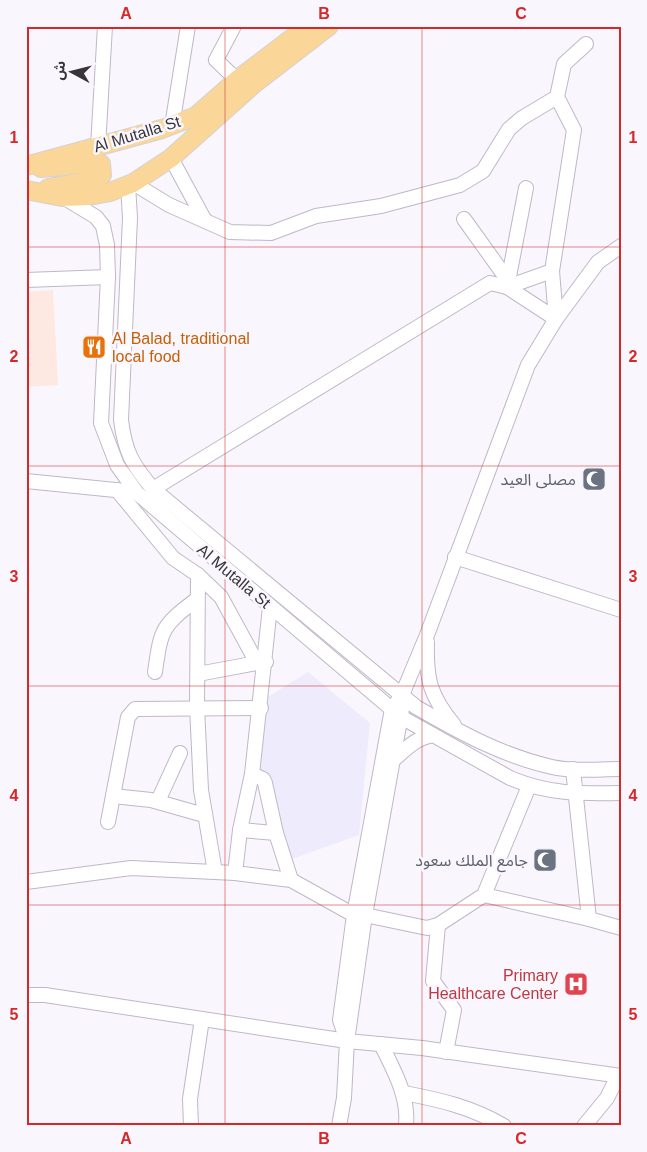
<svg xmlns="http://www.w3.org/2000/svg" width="647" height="1152" font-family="Helvetica,'Noto Sans Arabic',sans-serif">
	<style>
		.commercial { fill: #eeebfd }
		.education { fill: #fde9e1 }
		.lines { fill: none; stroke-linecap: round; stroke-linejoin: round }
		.minor-casing { stroke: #c0b7c7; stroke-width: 16 }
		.major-casing { stroke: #d3d2d4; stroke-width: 20 }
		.minor { stroke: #fff; stroke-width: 14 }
		.major { stroke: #fad698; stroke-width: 18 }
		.grid { fill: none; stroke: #d62828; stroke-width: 1; stroke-opacity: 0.55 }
		.labels { text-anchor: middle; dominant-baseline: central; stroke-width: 5; stroke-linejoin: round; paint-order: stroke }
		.street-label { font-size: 16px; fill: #37343a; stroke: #faf6fd }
		.food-label { font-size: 16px; fill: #c56008; stroke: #faf6fd; text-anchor: start }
		.worship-label { font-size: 16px; fill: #5b616d; stroke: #faf6fd; text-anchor: end }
		.health-label { font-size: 16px; fill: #be3a42; stroke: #faf6fd; text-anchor: end }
		.neatline { fill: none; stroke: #d62828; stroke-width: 2 }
		.grid-label { font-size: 16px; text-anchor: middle; font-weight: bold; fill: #d62828 }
	</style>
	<rect width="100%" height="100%" fill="#faf6fd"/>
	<polygon class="commercial" points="308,672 370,723 359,835 292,859 265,772 257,769 266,698"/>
	<polygon class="education" points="53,290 58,385 26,387 26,292"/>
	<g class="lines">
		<g class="minor-casing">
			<g id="minor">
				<polyline points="234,26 216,60 237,80"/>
				<polyline points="172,126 188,26"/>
				<polyline points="98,147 105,26"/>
				<polyline points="171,158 204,219"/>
				<polyline points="133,183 169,205 230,232 271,233 316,216 381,206 460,185 483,171 509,129 522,118 557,97"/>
				<path d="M128,185l2,33 -9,202c4,32 11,44 32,69l263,218c43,25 87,49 136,60 22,5 46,2 69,2"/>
				<polyline points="526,188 507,287 556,319 552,271 574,130 557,97 564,64 586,44"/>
				<path d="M63,197l33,20 7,9 4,19 1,32 -7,146 16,42 20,28 264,224 109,61c37,16 71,16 111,15"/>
				<polyline points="464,219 507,279"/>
				<polyline points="26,280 108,277"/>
				<polyline points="26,481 125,491"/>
				<polyline points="153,489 490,283 507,287 552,271"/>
				<polyline points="117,490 173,558 198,575 221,597 257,663 266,662"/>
				<polyline points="455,557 621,610"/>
				<polyline points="198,575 197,707 201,790 215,872"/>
				<path d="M427,642c-1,38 3,54 27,83"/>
				<path d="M155,672c6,-42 6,-46 41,-72"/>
				<polyline points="198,674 257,663"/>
				<path d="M392,761c14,-12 23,-23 41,-26"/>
				<polyline points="573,769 589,919 621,928"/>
				<polyline points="252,774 263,779 265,783 276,833 291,880"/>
				<polyline points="113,796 151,800 204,815"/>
				<polyline points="158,801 180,753"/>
				<polyline points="108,822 128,717 135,709 261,708"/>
				<polyline points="240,830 276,833"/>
				<polyline points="235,873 240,830 252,774 270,607"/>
				<polyline points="26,882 131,868 235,873 291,880 354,915"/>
				<polyline points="484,895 589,919"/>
				<polyline points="365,915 427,928 438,925 484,895 529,786"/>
				<polyline points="438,925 433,981 454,1010 446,1052"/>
				<polyline points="26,995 45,995 347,1041 422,1048 621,1076"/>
				<polyline points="347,1041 340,1020 354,915 392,709 402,695 427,635 528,365 556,319 598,262 621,246"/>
				<path d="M381,1044c13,27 28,52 25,82"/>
				<path d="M404,1093c37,7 67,14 100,33"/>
				<polyline points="191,1126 190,1099 202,1019"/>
				<polyline points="339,1126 344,1098 347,1041 365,915 402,709"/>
				<polyline points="584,1126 607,1098 618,1076"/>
			</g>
		</g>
		<g class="major-casing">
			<g id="major">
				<polyline points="26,166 162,129 196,116 237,80 308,26"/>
				<polyline points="41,168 93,163 101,164 102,175 94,180 48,188"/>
				<polyline points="26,190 62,197 89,196 110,192 133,183 171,158 255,83 329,26"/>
			</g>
		</g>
		<use href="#minor" class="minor"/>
		<use href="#major" class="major"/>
	</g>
	<path class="grid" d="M225,26v1100M422,26v1100M26,247h595M26,466h595M26,686h595M26,905h595"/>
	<defs>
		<g id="restaurant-square" transform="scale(1.25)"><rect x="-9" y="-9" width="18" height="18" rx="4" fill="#e8710a" stroke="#faf6fd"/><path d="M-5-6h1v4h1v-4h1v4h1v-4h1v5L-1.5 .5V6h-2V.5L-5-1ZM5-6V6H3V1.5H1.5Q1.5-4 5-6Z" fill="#fff"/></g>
		<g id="mosque-square" transform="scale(1.25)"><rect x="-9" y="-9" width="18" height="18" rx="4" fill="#6b7280" stroke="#faf6fd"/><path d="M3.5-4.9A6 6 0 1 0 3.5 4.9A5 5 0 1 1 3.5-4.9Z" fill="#fff"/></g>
		<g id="hospital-square" transform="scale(1.25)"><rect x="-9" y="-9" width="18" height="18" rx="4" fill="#e0444e" stroke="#faf6fd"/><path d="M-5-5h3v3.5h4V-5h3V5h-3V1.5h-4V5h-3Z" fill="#fff"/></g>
	</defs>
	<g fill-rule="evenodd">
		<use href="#restaurant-square" x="94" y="347"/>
		<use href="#mosque-square" x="594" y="479"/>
		<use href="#mosque-square" x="545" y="860"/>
		<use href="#hospital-square" x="576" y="984"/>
	</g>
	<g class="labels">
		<g class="street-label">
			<text transform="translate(137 134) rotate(-17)">Al Mutalla St</text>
			<text transform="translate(234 576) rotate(40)">Al Mutalla St</text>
		</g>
		<g class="food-label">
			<text x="112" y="338">Al Balad, traditional<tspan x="112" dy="18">local food</tspan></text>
		</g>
		<g class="worship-label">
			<text x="576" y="479">مصلى العيد</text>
			<text x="528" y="860">جامع الملك سعود</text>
		</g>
		<g class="health-label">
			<text x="558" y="975">Primary<tspan x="558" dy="18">Healthcare Center</tspan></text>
		</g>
	</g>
	<rect width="647" height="1152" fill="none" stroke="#faf6fd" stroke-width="55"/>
	<g transform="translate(72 72) rotate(277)" stroke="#faf6fd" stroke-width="4" paint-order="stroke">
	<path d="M0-4L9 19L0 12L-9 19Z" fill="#37343a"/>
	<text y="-8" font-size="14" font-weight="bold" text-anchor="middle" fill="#37343a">ش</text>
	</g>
	<rect x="28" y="28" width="592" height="1096" class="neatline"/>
	<g class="grid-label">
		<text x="126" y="19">A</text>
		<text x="324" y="19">B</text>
		<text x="521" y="19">C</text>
		<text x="14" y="143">1</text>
		<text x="633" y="143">1</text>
		<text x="14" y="362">2</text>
		<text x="633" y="362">2</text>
		<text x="14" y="582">3</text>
		<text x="633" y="582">3</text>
		<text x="14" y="801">4</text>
		<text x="633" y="801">4</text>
		<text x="14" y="1020">5</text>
		<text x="633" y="1020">5</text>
		<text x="126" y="1144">A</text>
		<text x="324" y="1144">B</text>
		<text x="521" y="1144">C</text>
	</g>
</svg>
